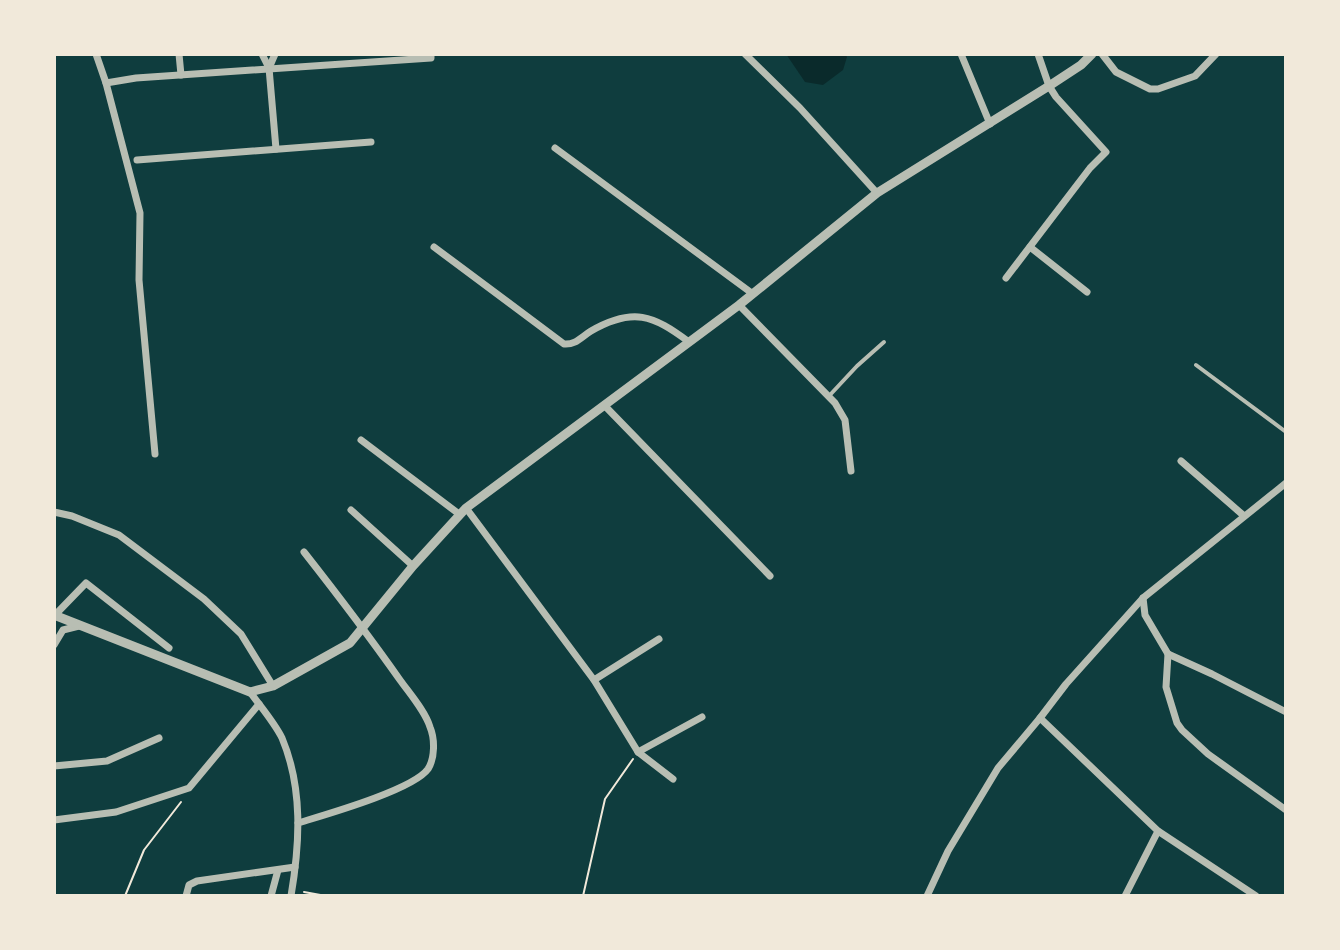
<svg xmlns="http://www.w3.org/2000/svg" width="1340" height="950" font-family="Cabin,sans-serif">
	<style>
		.water { fill: #0a2a2b }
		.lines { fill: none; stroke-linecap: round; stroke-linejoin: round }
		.path { stroke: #f1e9da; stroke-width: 2 }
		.service { stroke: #b8beb3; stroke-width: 4 }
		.minor { stroke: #b8beb3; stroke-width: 7 }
		.tertiary { stroke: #b8beb3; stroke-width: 9 }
	</style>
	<rect width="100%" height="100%" fill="#0f3d3e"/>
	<polygon class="water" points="786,54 845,54 847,57 843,70 823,85 805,82"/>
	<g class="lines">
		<g class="path">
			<polyline points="304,892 326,896"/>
			<polyline points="125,896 144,850 181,802"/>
			<polyline points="583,896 605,799 633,759"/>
		</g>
		<g class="service">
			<polyline points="1196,365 1286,432"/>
			<polyline points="829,396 857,366 884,342"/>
		</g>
		<g class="minor">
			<polyline points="96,54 106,83 140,213 139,280 155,454"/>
			<polyline points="179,54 181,75"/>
			<polyline points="262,54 269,68 276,149"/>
			<polyline points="745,54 800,108 877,193"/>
			<polyline points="961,54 990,124"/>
			<polyline points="1102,54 1116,72 1150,89 1158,89 1195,76 1216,54"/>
			<polyline points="269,68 275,54"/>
			<polyline points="106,83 136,78 431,58 431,54"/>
			<polyline points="555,148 753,294"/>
			<polyline points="137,160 371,142"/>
			<path d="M434,247l130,97c12,1 17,-7 27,-13 42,-24 62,-16 98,11"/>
			<polyline points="1030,247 1087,292"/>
			<polyline points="1006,278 1090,168 1106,152 1056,97 1049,86 1038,54"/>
			<polyline points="739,305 835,403 845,420 851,471"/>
			<polyline points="604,405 770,576"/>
			<polyline points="361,440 459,514"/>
			<polyline points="1181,461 1243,515"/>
			<polyline points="466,508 594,680 638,752 673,779"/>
			<polyline points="351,510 413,566"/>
			<polyline points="54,512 72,516 119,535 204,599 241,634 273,686"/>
			<polyline points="1143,598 1145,615 1168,654 1212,674 1286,712"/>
			<polyline points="55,615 86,583 169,648"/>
			<polyline points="54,645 63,630 79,626"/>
			<polyline points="1168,654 1166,687 1177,723 1182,730 1208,754 1286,810"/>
			<polyline points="594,680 659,639"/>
			<path d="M250,692c10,14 24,30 32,46 21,50 18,105 9,158"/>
			<polyline points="1040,718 1158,831 1256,896"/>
			<polyline points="638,752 702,717"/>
			<polyline points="54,766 107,761 159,738"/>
			<polyline points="54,820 116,812 189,788 259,704"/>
			<path d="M298,823c26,-8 115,-33 130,-54 7,-11 7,-30 2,-42 -5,-16 -20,-33 -30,-47 -31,-44 -63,-86 -96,-128"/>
			<polyline points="186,896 189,885 197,881 295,867"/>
			<polyline points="271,896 278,870"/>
			<polyline points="927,896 948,851 998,768 1040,718 1066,684 1143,598 1286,483"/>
			<polyline points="1125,896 1158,831"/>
		</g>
		<polyline class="tertiary" points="54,615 250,692 273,686 350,643 413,566 466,508 739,305 877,193 1049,86 1081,65 1092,54"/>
	</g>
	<rect width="1340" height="950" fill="none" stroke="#f1e9da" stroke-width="112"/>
</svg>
